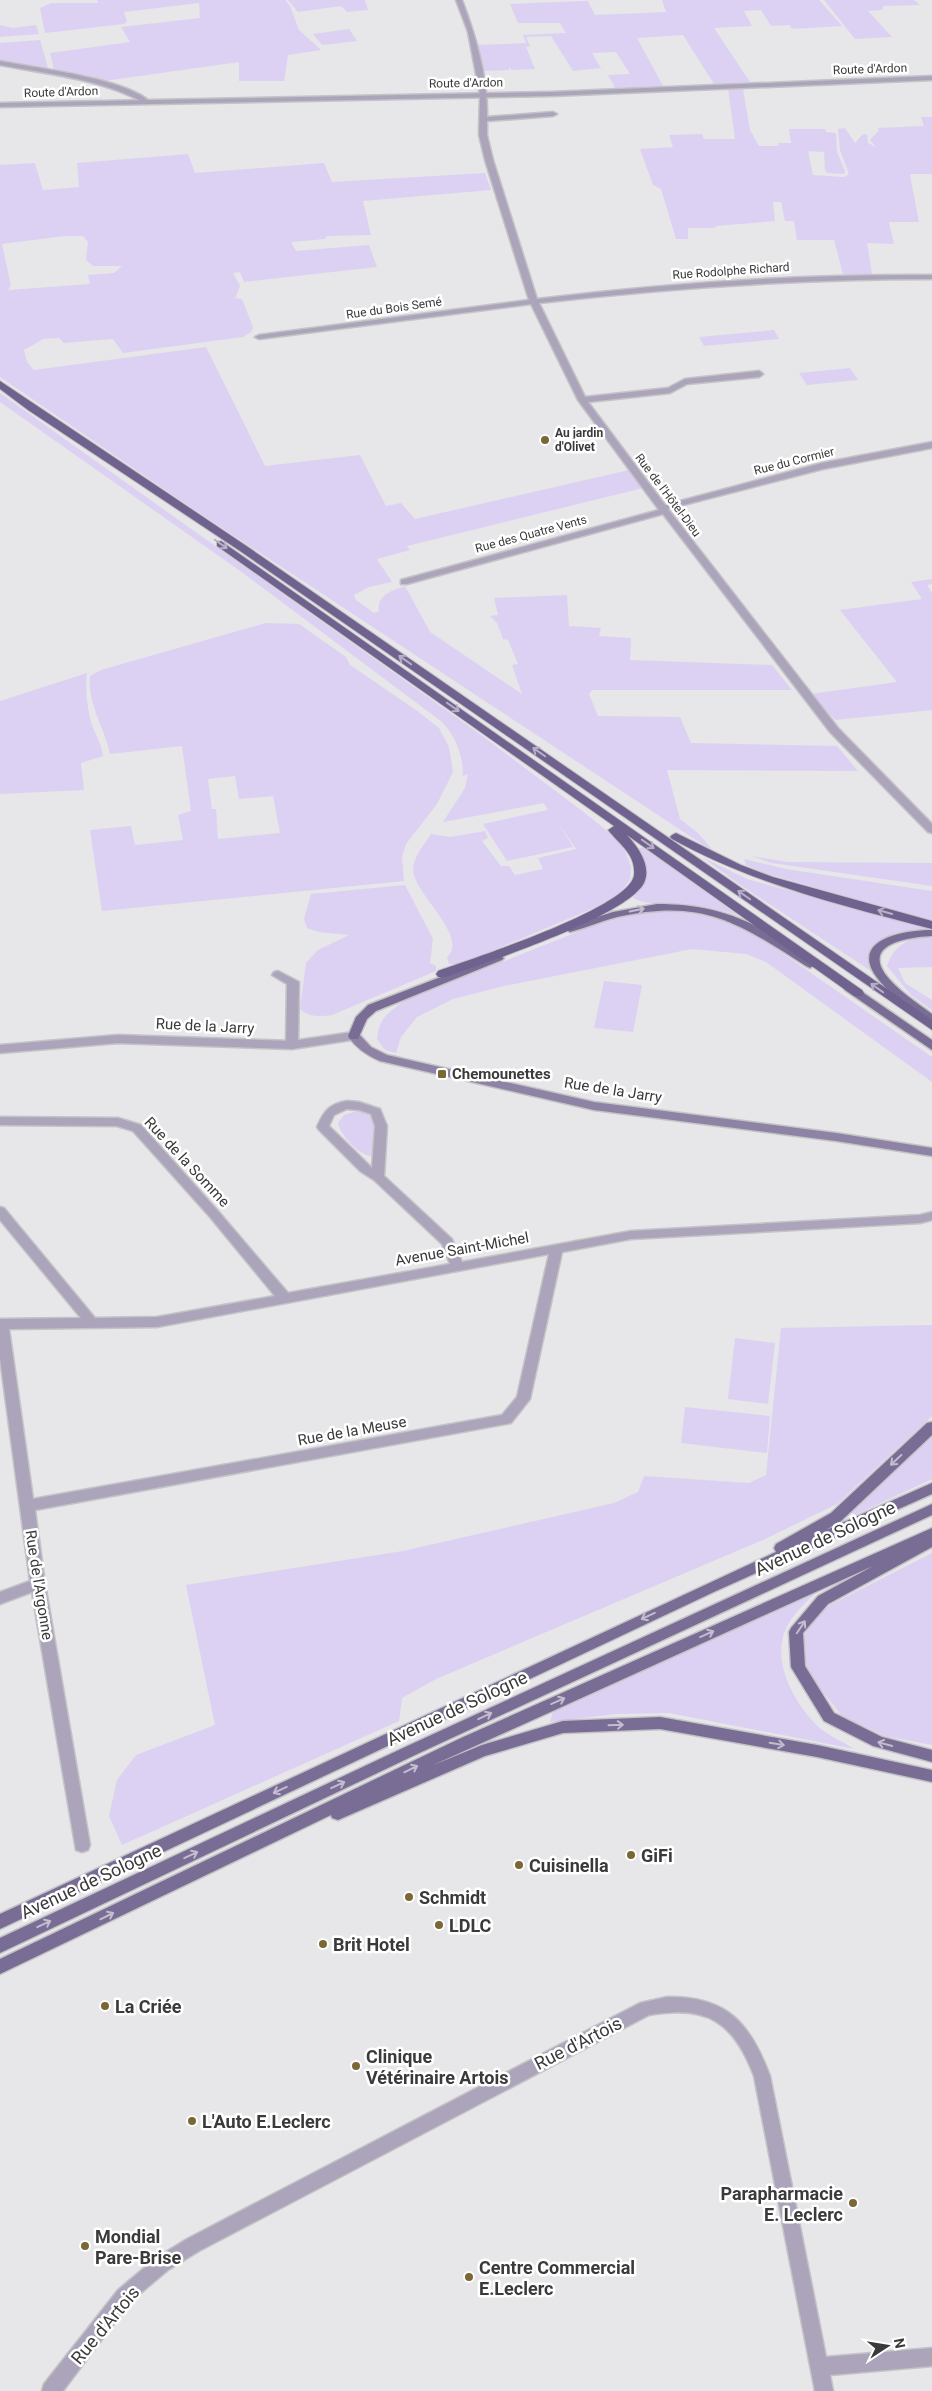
<svg xmlns="http://www.w3.org/2000/svg" width="932" height="2391" font-family="Roboto,sans-serif">
	<style>
		.green { fill: #dcd1f3; fill-rule: evenodd }
		.lines { fill: none; stroke-linecap: round; stroke-linejoin: round }
		.minor-casing { stroke: #c4c4c6; stroke-width: 3 }
		.tertiary-casing { stroke: #c4c4c6; stroke-width: 3 }
		.secondary-casing { stroke: #c4c4c6; stroke-width: 3 }
		.primary-casing { stroke: #c4c4c6; stroke-width: 3 }
		.trunk-casing { stroke: #c4c4c6; stroke-width: 2 }
		.minor { fill: #aba4bb; fill-rule: evenodd }
		.tertiary { fill: #aba4bb; fill-rule: evenodd }
		.secondary { fill: #8e83a5; fill-rule: evenodd }
		.primary { fill: #796c95; fill-rule: evenodd }
		.trunk { fill: #70628e; fill-rule: evenodd }
		.oneway { stroke: #b8b0c6 }
		.oneway2 { stroke: #c3bdcf }
		.poi-dot { fill: #796735; stroke: #fff; stroke-width: 2 }
		.labels { text-anchor: middle; dominant-baseline: central; stroke-width: 5; stroke-linejoin: round; paint-order: stroke }
		.far-street-label { font-size: 12px; fill: #3a3a3b; stroke: #fff }
		.far-poi-label { font-size: 12px; font-weight: bold; fill: #3a3a3b; stroke: #fff; text-anchor: start }
		.street-label { font-size: 15px; fill: #3a3a3b; stroke: #fff }
		.poi-label { font-size: 15px; font-weight: bold; fill: #3a3a3b; stroke: #fff; text-anchor: start }
		.near-street-label { font-size: 18px; fill: #3a3a3b; stroke: #fff }
		.near-poi-label { font-size: 18px; font-weight: bold; fill: #3a3a3b; stroke: #fff; text-anchor: start }
	</style>
	<rect width="100%" height="100%" fill="#e7e6e9"/>
	<g class="green">
		<polygon points="97,0 285,0 290,6 299,30 321,50 288,55 284,81 239,81 239,62 97,82 62,74 54,70 50,53 130,42 121,27 200,18 199,3 124,12 127,21 124,24 45,33 40,8 51,3 98,3"/>
		<polygon points="288,0 365,0 368,10 347,12 341,6 298,12"/>
		<polygon points="610,0 588,1 595,15 666,12 662,0 819,0 842,26 792,29 790,25 771,26 761,10 744,11 752,26 714,28 750,82 714,84 683,35 637,38 663,86 615,88 608,75 630,74 616,52 592,53 601,68 573,71 551,36 526,37 530,46 526,47 535,69 511,70 509,67 509,70 484,71 477,45 526,43 523,35 566,33 560,23 518,23 510,4"/>
		<polygon points="824,0 914,0 920,5 883,6 882,10 868,11 892,37 855,39"/>
		<polygon points="0,25 13,28 36,25 39,34 0,37"/>
		<polygon points="349,29 357,41 322,45 313,34"/>
		<polygon points="40,40 49,71 0,63 0,43"/>
		<polygon points="728,89 743,89 750,130 759,146 778,146 778,143 791,143 789,129 825,129 826,132 836,133 837,152 845,171 844,174 827,173 825,170 824,152 808,151 813,175 844,177 849,174 840,150 838,129 845,128 855,143 862,135 867,134 868,143 876,147 870,140 879,130 877,128 924,126 921,117 932,117 932,174 911,174 910,175 919,222 889,222 894,244 867,243 872,274 843,274 834,240 797,240 794,221 785,221 781,202 773,202 775,221 716,226 715,228 688,228 688,239 676,239 661,189 653,185 640,149 673,147 669,135 702,134 704,139 735,139"/>
		<path d="M188,154l7,19 129,-10 8,19 153,-9 6,17 -128,11 8,34 -44,1 -2,3 -34,3 5,9 73,-6 8,22 -133,15 -4,-10 -7,1 7,13 -5,12 7,1 11,28 -2,5 -8,5 -120,16 -10,-14 -49,4 -5,-5 -16,1 -19,11 3,12 7,8 172,-23 59,119 95,-11 26,51 15,-3 14,16 214,-49 14,18 -236,58 3,4 -33,9 15,23 -23,5 -15,8 2,5 18,13 5,-2c-2,-17 13,-20 26,-25l25,46 92,62 -10,-29 6,-1 -10,-24 -5,-1 -6,-16 -7,-7 8,-1 -4,-17 73,-3 2,31 32,2 -2,8 32,2 -1,22 142,5 20,25h-200l-3,4 9,22 82,1 11,26 146,3 21,25 -191,-1 13,49 18,14 14,16 -7,-3 -516,-340 -189,-129v-212l35,-2 8,27 36,-3 -2,-24zM65,236h18l5,6 -2,18 7,6h29l-8,7 -26,2 2,9 -82,6 3,-4 -9,-42z"/>
		<polygon points="774,330 779,339 704,346 699,337"/>
		<polygon points="850,368 858,380 807,385 799,373"/>
		<path d="M0,393l477,339 104,78 35,28 9,13 6,16 -1,12 -8,12 -21,14 -140,59h-12l-2,-7c23,-21 -35,-64 -34,-88 1,-13 11,-24 18,-35l19,3 35,-6 3,7 -6,3 19,25h8l6,9 28,-6 -5,-11 38,-9 -18,-26 15,24 -66,14 -24,-37 65,-14 -4,-7 -101,19 22,-34 3,-14 -5,2c0,-21 -7,-39 -21,-54l-199,-149 -243,-171z"/>
		<polygon points="932,579 932,584 927,585 932,593 932,710 835,720 811,694 897,682 840,610 922,599 911,582"/>
		<path d="M266,623l33,1 47,33 4,8 66,45 23,18 10,19 4,25 -16,32 -31,40 -4,13 2,24 -302,30 -12,-81 41,-4 4,19 48,-5 -5,-25 13,-4 -9,-65 -72,8c-5,-26 -23,-50 -20,-78l11,-6zM235,776l4,23 34,-3 7,37 -62,6 -2,-30h-4l-4,-30z"/>
		<path d="M87,673c-2,15 0,34 4,49 4,13 10,20 12,34l-22,7 3,27 -84,4v-93z"/>
		<path d="M644,847l95,69c-20,-7 -40,-11 -61,-12 -17,-2 -30,2 -45,-6 12,-17 13,-31 6,-50z"/>
		<polygon points="751,856 787,862 932,863 932,886 772,863"/>
		<path d="M702,857l45,22 185,51 -34,2 -23,12c-5,11 -6,18 -1,29l-135,-89z"/>
		<polygon points="744,859 786,869 932,891 932,921 765,873 746,865"/>
		<path d="M405,885l28,54 -3,24 6,3v5l-104,44c-11,2 -24,2 -32,-6l6,-46 12,-13 31,-15 -30,-3 -12,-4 -3,-9 7,-25z"/>
		<path d="M652,911c38,1 62,3 97,19l183,127v25l-166,-120 -20,-8 -54,-5 -188,37 -51,13 -36,18 -16,20 -5,16 -11,-3 -8,-11c2,-21 11,-26 27,-38l211,-84z"/>
		<path d="M914,938h18v29l-34,1 7,15 27,17v10l-21,-15 -24,-29c6,-16 12,-21 27,-28z"/>
		<polygon points="604,981 642,985 633,1032 594,1028"/>
		<path d="M360,1110l12,4 5,5 -1,36c-13,6 -36,-20 -38,-32l6,-8z"/>
		<polygon points="932,1325 932,1416 837,1504 765,1539 436,1679 402,1698 399,1721 122,1845 109,1816 117,1780 136,1755 215,1725 186,1585 403,1551 614,1503 638,1492 644,1476 749,1483 766,1475 781,1328"/>
		<polygon points="735,1338 775,1343 768,1404 728,1399"/>
		<polygon points="685,1407 770,1416 767,1453 681,1443"/>
		<polygon points="932,1435 932,1479 855,1515 850,1511"/>
		<polygon points="932,1553 932,1745 885,1736 842,1716 816,1683 805,1662 804,1636 814,1619 830,1605"/>
		<path d="M821,1588c-14,13 -30,27 -37,45 -11,33 12,74 37,96 10,8 23,13 33,20l-185,-36 -53,1 -66,8 3,-11z"/>
	</g>
	<g class="lines">
		<g class="minor-casing">
			<g id="minor">
				<path d="M456,0h6c14,37 26,77 25,117l66,-5 4,2 -4,2 -66,5v14l6,25 44,139c131,-16 262,-25 395,-24v4c-132,0 -262,9 -393,24l46,94 83,-9 17,-9 74,-8 4,3 -4,3 -72,7 -17,9 -82,9 77,103 157,-42 110,-21v6l-109,21 -155,40 170,219 94,96v9l-4,-1 -98,-100 -167,-218 -256,70h-6v-4l258,-70 -81,-110 -47,-96 -272,35 -4,-2 4,-2 270,-35 -44,-140 -6,-25 1,-40 -12,-63z"/>
				<path d="M0,61c36,7 123,17 149,40l-6,1c-43,-23 -95,-28 -143,-37z"/>
				<polygon points="278,971 299,982 298,1045 292,1049 286,1045 287,984 272,975 274,972"/>
				<path d="M347,1101l12,1 21,7 7,17 -3,50 68,63 10,23 169,-31 289,-16 12,-3v8l-12,3 -289,16 -69,13 -32,147 -19,24 -476,87 10,74 45,261 -2,5 -6,2 -6,-2 -44,-258 -32,12v-12l30,-11 -30,-223v-39l81,-1 -81,-98v-13l4,1 91,110 62,-1 118,-21 -65,-79 -77,-86 -16,-5 -117,-1v-8l118,1 23,7 77,86 70,82 162,-29 -8,-20 -68,-64 -14,-9 -41,-41 -2,-3c7,-16 12,-23 30,-26zM347,1109l12,1 12,4 4,12 -3,42 -43,-42 5,-11zM549,1254l-32,143 -15,18 -469,84 -24,-170 148,-2z"/>
				<path d="M667,1997c60,-1 83,26 103,79l56,281 106,-9v18l-102,9 3,16h-18l-61,-315c-21,-55 -47,-71 -105,-61l-450,236 -31,19 -38,32 -67,89h-21l2,-7 74,-94 38,-32 31,-19 453,-236z"/>
			</g>
		</g>
		<g class="tertiary-casing">
			<g id="tertiary">
				<polygon points="932,76 932,80 551,96 0,107 0,103 551,92"/>
				<polygon points="354,1032 358,1033 360,1036 358,1039 292,1049 118,1043 0,1053 0,1045 118,1035 292,1041"/>
			</g>
		</g>
		<g class="secondary-casing">
			<path id="secondary" d="M354,1032l4,1 13,14 16,8 207,47 242,31 96,15v8l-96,-15 -242,-31 -214,-49c-14,-6 -24,-13 -32,-25z"/>
		</g>
		<g class="primary-casing">
			<g id="primary">
				<path d="M657,904c53,0 89,13 134,42 8,6 19,11 25,18l-6,4 -4,-2c-69,-44 -103,-68 -189,-49 -16,4 -31,11 -47,15l-6,-3 2,-2 47,-15z"/>
				<path d="M932,930v6c-19,1 -69,6 -47,38 12,16 31,28 47,40v10l-4,-1c-17,-14 -37,-27 -50,-44 -31,-40 27,-49 54,-49z"/>
				<polygon points="498,955 504,958 502,960 376,1011 367,1019 358,1039 350,1039 348,1036 356,1017 368,1005"/>
				<polygon points="849,983 932,1040 932,1050 845,990 843,987 845,984"/>
				<polygon points="932,1422 932,1435 841,1521 826,1530 932,1483 932,1494 716,1591 0,1929 0,1914 776,1552 774,1548 776,1544 831,1513 927,1423"/>
				<polygon points="932,1504 932,1515 413,1756 0,1953 0,1938 403,1748"/>
				<polygon points="932,1528 932,1547 828,1604 803,1633 805,1666 834,1713 882,1737 932,1750 932,1762 873,1746 824,1721 791,1667 789,1632 791,1628 818,1596 873,1566 431,1766 482,1745 563,1721 660,1717 817,1745 932,1770 932,1782 817,1757 660,1729 563,1733 485,1756 338,1820 332,1818 331,1815 0,1974 0,1959 461,1738"/>
			</g>
		</g>
		<g class="trunk-casing">
			<g id="trunk">
				<polygon points="0,381 248,547 932,1020 932,1030 240,551 28,410 0,389"/>
				<path d="M221,541l641,449 2,3 -2,3h-8l-227,-161c11,12 25,31 17,48 -18,34 -158,79 -198,94h-8l-2,-3 2,-3c33,-12 192,-63 196,-96 2,-21 -15,-31 -26,-45l6,-4 -397,-280v-4z"/>
				<path d="M676,833l65,32 32,12 159,44v8c-89,-23 -179,-45 -260,-90l-2,-2 2,-2z"/>
			</g>
		</g>
		<use href="#minor" class="minor"/>
		<use href="#tertiary" class="tertiary"/>
		<use href="#secondary" class="secondary"/>
		<use href="#primary" class="primary"/>
		<use href="#trunk" class="trunk"/>
	</g>
	<defs><path id="oneway-shaft" d="M-6 0H5M1.5-3L5.5 0L1.5 3" fill="none" stroke-width="1.6" stroke-linecap="round" stroke-linejoin="round" transform="scale(1.25)"/></defs>
	<g class="oneway">
		<use href="#oneway-shaft" transform="translate(221 544) rotate(35)"/>
		<use href="#oneway-shaft" transform="translate(405 660) rotate(-145)"/>
		<use href="#oneway-shaft" transform="translate(453 707) rotate(35)"/>
		<use href="#oneway-shaft" transform="translate(539 752) rotate(-145)"/>
		<use href="#oneway-shaft" transform="translate(648 844) rotate(35)"/>
		<use href="#oneway-shaft" transform="translate(744 895) rotate(-145)"/>
		<use href="#oneway-shaft" transform="translate(885 912) rotate(-164)"/>
		<use href="#oneway-shaft" transform="translate(877 988) rotate(-145)"/>
	</g>
	<g class="oneway2">
		<use href="#oneway-shaft" transform="translate(637 910) rotate(-12)"/>
		<use href="#oneway-shaft" transform="translate(896 1460) rotate(137)"/>
		<use href="#oneway-shaft" transform="translate(648 1616) rotate(155)"/>
		<use href="#oneway-shaft" transform="translate(801 1627) rotate(-56)"/>
		<use href="#oneway-shaft" transform="translate(707 1634) rotate(-24)"/>
		<use href="#oneway-shaft" transform="translate(558 1701) rotate(-24)"/>
		<use href="#oneway-shaft" transform="translate(485 1716) rotate(-25)"/>
		<use href="#oneway-shaft" transform="translate(616 1725) rotate(-2)"/>
		<use href="#oneway-shaft" transform="translate(777 1744) rotate(10)"/>
		<use href="#oneway-shaft" transform="translate(885 1744) rotate(-165)"/>
		<use href="#oneway-shaft" transform="translate(411 1769) rotate(-26)"/>
		<use href="#oneway-shaft" transform="translate(338 1785) rotate(-25)"/>
		<use href="#oneway-shaft" transform="translate(280 1790) rotate(155)"/>
		<use href="#oneway-shaft" transform="translate(191 1855) rotate(-25)"/>
		<use href="#oneway-shaft" transform="translate(107 1916) rotate(-26)"/>
		<use href="#oneway-shaft" transform="translate(44 1924) rotate(-25)"/>
	</g>
	<g class="poi-dot">
		<circle cx="545" cy="440" r="5"/>
		<rect x="437" y="1069" width="10" height="10" rx="2.5"/>
		<circle cx="631" cy="1855" r="5"/>
		<circle cx="519" cy="1865" r="5"/>
		<circle cx="409" cy="1897" r="5"/>
		<circle cx="439" cy="1925" r="5"/>
		<circle cx="323" cy="1944" r="5"/>
		<circle cx="105" cy="2006" r="5"/>
		<circle cx="356" cy="2066" r="5"/>
		<circle cx="192" cy="2121" r="5"/>
		<circle cx="853" cy="2203" r="5"/>
		<circle cx="85" cy="2246" r="5"/>
		<circle cx="469" cy="2277" r="5"/>
	</g>
	<g class="labels">
		<g class="far-street-label">
			<text transform="translate(870 69) rotate(-2)">Route d'Ardon</text>
			<text transform="translate(466 83) rotate(-1)">Route d'Ardon</text>
			<text transform="translate(61 92) rotate(-2)">Route d'Ardon</text>
			<text transform="translate(731 271) rotate(-4)">Rue Rodolphe Richard</text>
			<text transform="translate(394 308) rotate(-8)">Rue du Bois Semé</text>
			<text transform="translate(794 461) rotate(-14)">Rue du Cormier</text>
			<text transform="translate(668 495) rotate(53)">Rue de l'Hôtel-Dieu</text>
			<text transform="translate(531 534) rotate(-15)">Rue des Quatre Vents</text>
		</g>
		<g class="far-poi-label">
			<text x="555" y="433">Au jardin<tspan x="555" dy="14">d'Olivet</tspan></text>
		</g>
		<g class="street-label">
			<text transform="translate(205 1026) rotate(3)">Rue de la Jarry</text>
			<text transform="translate(613 1090) rotate(9)">Rue de la Jarry</text>
			<text transform="translate(187 1162) rotate(47)">Rue de la Somme</text>
			<text transform="translate(462 1249) rotate(-10)">Avenue Saint-Michel</text>
			<text transform="translate(352 1431) rotate(-10)">Rue de la Meuse</text>
			<text transform="translate(39 1585) rotate(81)">Rue de l'Argonne</text>
		</g>
		<g class="poi-label">
			<text x="452" y="1074">Chemounettes</text>
		</g>
		<g class="near-street-label">
			<text transform="translate(825 1538) rotate(-25)">Avenue de Sologne</text>
			<text transform="translate(457 1708) rotate(-25)">Avenue de Sologne</text>
			<text transform="translate(91 1881) rotate(-25)">Avenue de Sologne</text>
			<text transform="translate(578 2043) rotate(-27)">Rue d'Artois</text>
			<text transform="translate(105 2325) rotate(-50)">Rue d'Artois</text>
		</g>
		<g class="near-poi-label">
			<text x="641" y="1855">GiFi</text>
			<text x="529" y="1865">Cuisinella</text>
			<text x="419" y="1897">Schmidt</text>
			<text x="449" y="1925">LDLC</text>
			<text x="333" y="1944">Brit Hotel</text>
			<text x="115" y="2006">La Criée</text>
			<text x="366" y="2056">Clinique<tspan x="366" dy="21">Vétérinaire Artois</tspan></text>
			<text x="202" y="2121">L'Auto E.Leclerc</text>
			<text x="843" y="2193" text-anchor="end">Parapharmacie<tspan x="843" dy="21">E. Leclerc</tspan></text>
			<text x="95" y="2236">Mondial<tspan x="95" dy="21">Pare-Brise</tspan></text>
			<text x="479" y="2267">Centre Commercial<tspan x="479" dy="21">E.Leclerc</tspan></text>
		</g>
	</g>
	<g transform="translate(887 2346) rotate(78)" stroke="#ffffff" stroke-width="4" paint-order="stroke">
	<path d="M0-4L9 19L0 12L-9 19Z" fill="#3a3a3b"/>
	<text y="-8" font-size="14" font-weight="bold" text-anchor="middle" fill="#3a3a3b">N</text>
	</g>
</svg>
